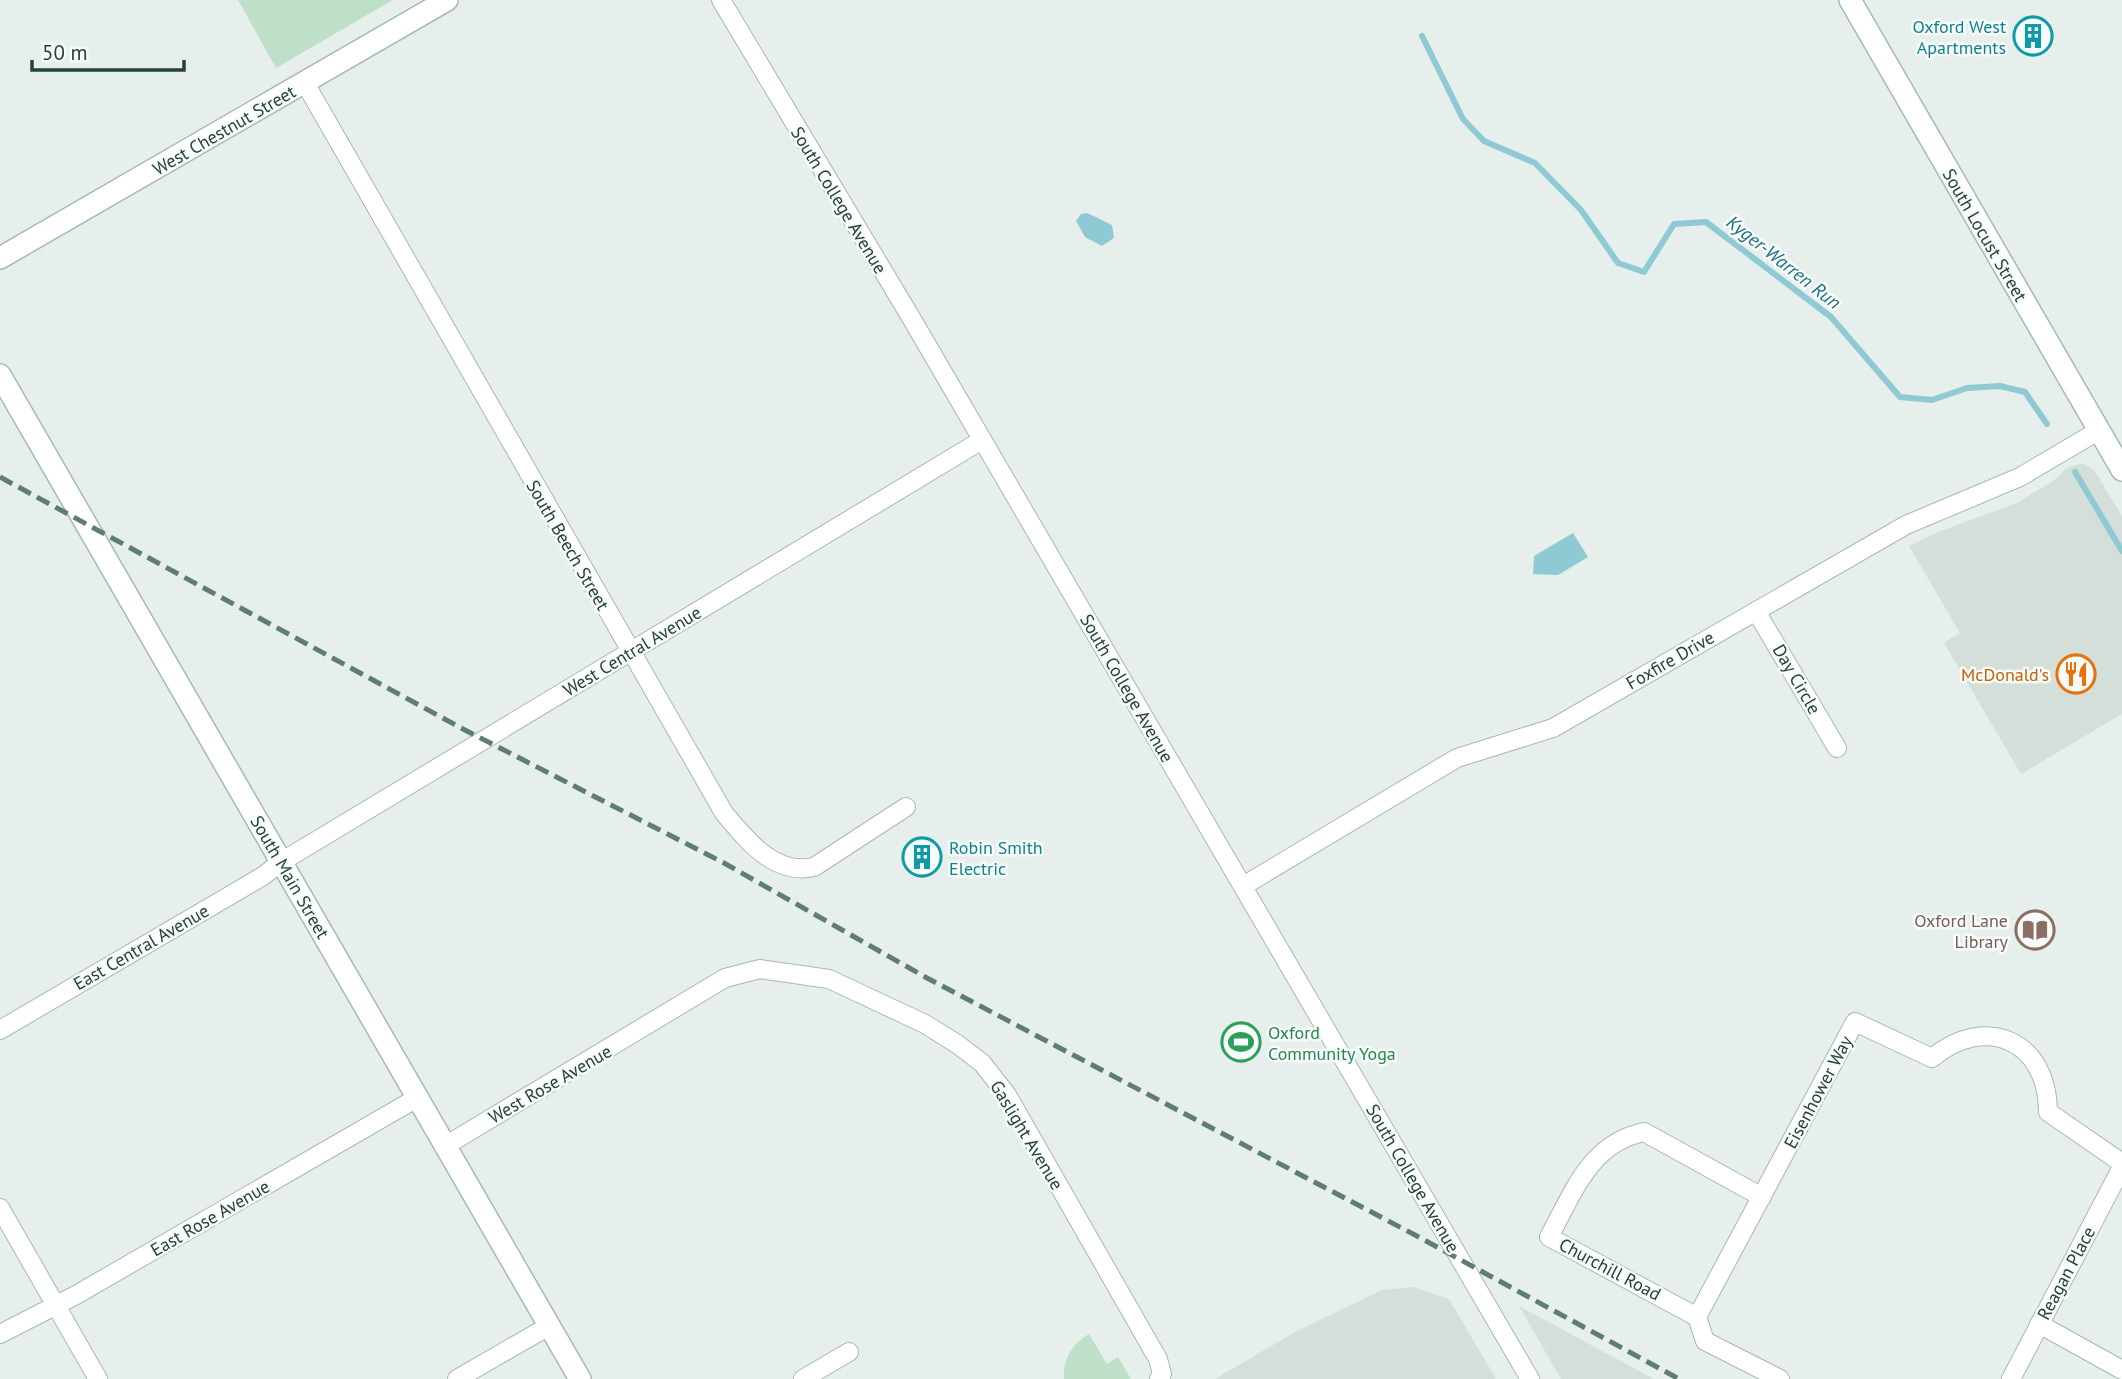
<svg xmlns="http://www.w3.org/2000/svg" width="2122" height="1379" font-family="'PT Sans',sans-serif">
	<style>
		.built { fill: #d4dfda }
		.green { fill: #bfe0c8 }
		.water { fill: #8ec9d4 }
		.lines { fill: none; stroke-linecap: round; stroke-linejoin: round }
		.stream { stroke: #8ec9d4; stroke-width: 6 }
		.street-casing { stroke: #a8b8b2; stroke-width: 20 }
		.secondary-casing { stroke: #a4bbb3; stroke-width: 24 }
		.street { stroke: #fff; stroke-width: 18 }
		.secondary { stroke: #fff; stroke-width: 21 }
		.rail { stroke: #5f7d75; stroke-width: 5; stroke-dasharray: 14 7; stroke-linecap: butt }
		.labels { text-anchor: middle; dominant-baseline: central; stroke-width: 5; stroke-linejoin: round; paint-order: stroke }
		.culture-label { font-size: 18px; fill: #0d838f; stroke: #f7fbf9; text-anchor: end }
		.street-label { font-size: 18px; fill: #24423a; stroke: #f7fbf9 }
		.food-label { font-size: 18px; fill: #c56008; stroke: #f7fbf9; text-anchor: end }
		.education-label { font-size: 18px; fill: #785e54; stroke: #f7fbf9; text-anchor: end }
		.leisure-label { font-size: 18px; fill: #27864d; stroke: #f7fbf9; text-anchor: start }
		.water-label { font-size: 19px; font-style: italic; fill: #1c6f80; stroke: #f7fbf9 }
	</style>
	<rect width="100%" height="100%" fill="#e6efeb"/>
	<g class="built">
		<polygon points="2082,463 2094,470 2122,516 2122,714 2021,774 1944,643 1960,633 1909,546 1938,532 2017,503 2053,481 2067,468"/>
		<polygon points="1413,1287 1449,1299 1496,1379 1215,1379 1295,1332 1382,1290"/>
		<polygon points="1519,1306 1654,1379 1561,1379"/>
	</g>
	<g class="green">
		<polygon points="238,0 393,0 276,68"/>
		<path d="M1089,1334l18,30 11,-7 13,22h-67c-1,-20 8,-35 25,-45z"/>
	</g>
	<g class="water">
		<polygon points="1087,213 1112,225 1114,238 1102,246 1085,237 1076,221 1081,214"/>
		<polygon points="1573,533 1588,557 1558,575 1533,574 1534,556"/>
	</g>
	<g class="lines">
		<g class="stream">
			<polyline points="1422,36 1463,119 1484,141 1535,163 1581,210 1618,263 1644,272 1674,224 1706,222 1831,317 1900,397 1932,400 1967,388 2000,386 2025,392 2047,424"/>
			<polyline points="2075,472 2122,551"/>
		</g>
		<g class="street-casing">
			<g id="street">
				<polyline points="721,0 913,321 1530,1379"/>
				<path d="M305,83l419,730c23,27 50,63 90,54l92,-60"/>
				<polyline points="1756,611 1837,748"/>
				<polyline points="1243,886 1457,758 1553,728 1906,525 2020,477 2098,431"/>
				<polyline points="0,1030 263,876 281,862 982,440"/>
				<polyline points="445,1146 725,978 760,969 829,979 925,1024 957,1044 982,1063 1007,1095 1158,1359 1162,1374 1159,1379"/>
				<polyline points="0,1208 98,1379"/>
				<path d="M1697,1317l158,-295 77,36c54,-45 116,-17 116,54l74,51"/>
				<path d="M1697,1317l-148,-80c24,-44 41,-94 95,-105l118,65"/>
				<polyline points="1697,1317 1705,1341 1780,1379"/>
				<polyline points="2039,1324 2122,1370"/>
				<polyline points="0,1334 76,1295 417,1098"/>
				<polyline points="457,1379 549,1326"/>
				<polyline points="803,1379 849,1352"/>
				<polyline points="2011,1379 2122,1167"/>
			</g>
		</g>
		<g class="secondary-casing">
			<g id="secondary">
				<polyline points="1850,0 2122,470"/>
				<polyline points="0,258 447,0"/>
				<polyline points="0,375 580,1379"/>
			</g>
		</g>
		<use href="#street" class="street"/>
		<use href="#secondary" class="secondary"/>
		<polyline class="rail" points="0,477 463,729 724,863 927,978 1415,1235 1679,1379"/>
	</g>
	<defs>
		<g id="building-ring" transform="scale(2.0125)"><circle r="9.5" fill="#f7fbf9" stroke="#0f9aa8" stroke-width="1.5"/><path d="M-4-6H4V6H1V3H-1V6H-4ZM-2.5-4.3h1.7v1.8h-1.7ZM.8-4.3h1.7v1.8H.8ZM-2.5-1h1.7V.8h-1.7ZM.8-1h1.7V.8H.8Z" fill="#0f9aa8"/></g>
		<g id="restaurant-ring" transform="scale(2.0125)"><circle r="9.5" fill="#f7fbf9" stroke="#e8710a" stroke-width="1.5"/><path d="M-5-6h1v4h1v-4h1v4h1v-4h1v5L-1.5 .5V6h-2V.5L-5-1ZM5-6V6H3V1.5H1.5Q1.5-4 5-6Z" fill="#e8710a"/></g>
		<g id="library-ring" transform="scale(2.0125)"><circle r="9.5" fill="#f7fbf9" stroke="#8d6e63" stroke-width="1.5"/><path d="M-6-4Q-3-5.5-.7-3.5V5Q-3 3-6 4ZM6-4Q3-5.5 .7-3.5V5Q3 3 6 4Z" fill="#8d6e63"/></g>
		<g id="stadium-ring" transform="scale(2.0125)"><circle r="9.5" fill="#f7fbf9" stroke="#2e9e5b" stroke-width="1.5"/><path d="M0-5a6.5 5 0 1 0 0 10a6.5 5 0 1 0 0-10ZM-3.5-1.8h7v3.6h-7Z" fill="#2e9e5b"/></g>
	</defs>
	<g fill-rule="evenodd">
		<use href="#building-ring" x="2033" y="36"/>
		<use href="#restaurant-ring" x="2076" y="674"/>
		<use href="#building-ring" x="922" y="857"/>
		<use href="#library-ring" x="2035" y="930"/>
		<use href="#stadium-ring" x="1241" y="1042"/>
	</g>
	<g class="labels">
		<g class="culture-label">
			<text x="2006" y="26">Oxford West<tspan x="2006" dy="21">Apartments</tspan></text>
			<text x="949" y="847" text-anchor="start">Robin Smith<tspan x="949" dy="21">Electric</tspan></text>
		</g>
		<g class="street-label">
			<text transform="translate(224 130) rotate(-30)">West Chestnut Street</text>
			<text transform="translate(839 200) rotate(59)">South College Avenue</text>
			<text transform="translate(1985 235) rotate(60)">South Locust Street</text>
			<text transform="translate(568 545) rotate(60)">South Beech Street</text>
			<text transform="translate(632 651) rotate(-31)">West Central Avenue</text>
			<text transform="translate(1670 660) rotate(-30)">Foxfire Drive</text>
			<text transform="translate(1797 679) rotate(60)">Day Circle</text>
			<text transform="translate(1127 688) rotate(60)">South College Avenue</text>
			<text transform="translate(290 877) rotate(60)">South Main Street</text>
			<text transform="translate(141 947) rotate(-30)">East Central Avenue</text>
			<text transform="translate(550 1084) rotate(-30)">West Rose Avenue</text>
			<text transform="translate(1818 1092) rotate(-62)">Eisenhower Way</text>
			<text transform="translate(1027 1135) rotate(59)">Gaslight Avenue</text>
			<text transform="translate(1413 1178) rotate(60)">South College Avenue</text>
			<text transform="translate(210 1218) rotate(-30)">East Rose Avenue</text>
			<text transform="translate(1610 1269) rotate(28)">Churchill Road</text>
			<text transform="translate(2066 1273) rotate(-62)">Reagan Place</text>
		</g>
		<g class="food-label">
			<text x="2049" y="674">McDonald's</text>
		</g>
		<g class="education-label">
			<text x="2008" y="920">Oxford Lane<tspan x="2008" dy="21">Library</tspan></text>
		</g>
		<g class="leisure-label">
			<text x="1268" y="1032">Oxford<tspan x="1268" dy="21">Community Yoga</tspan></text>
		</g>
		<g class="water-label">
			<text transform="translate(1784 262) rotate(38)">Kyger-Warren Run</text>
		</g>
	</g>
	<path d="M32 60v10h152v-10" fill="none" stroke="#24423a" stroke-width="3.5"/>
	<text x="42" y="60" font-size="21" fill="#24423a" stroke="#f7fbf9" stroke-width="5" paint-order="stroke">50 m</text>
</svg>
